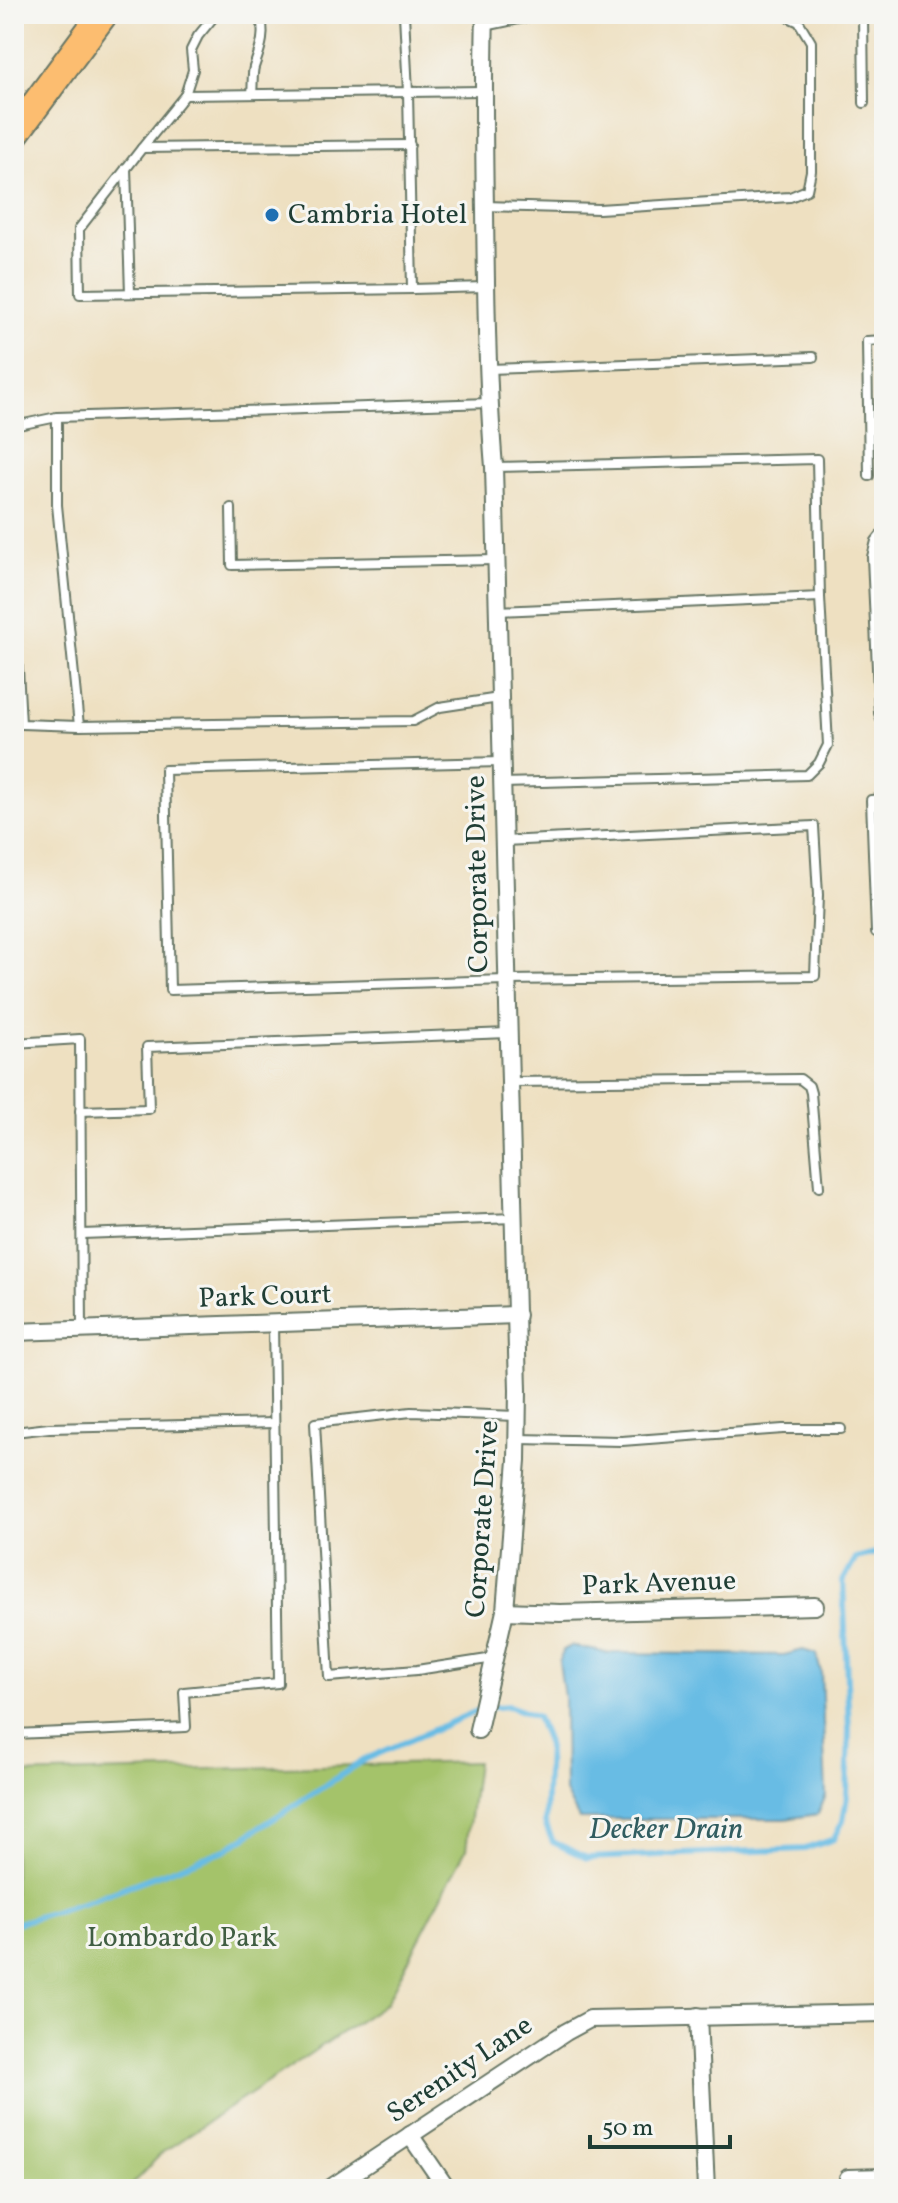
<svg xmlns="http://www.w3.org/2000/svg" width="898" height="2203" font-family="Vollkorn,serif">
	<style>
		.green { fill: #a4c36b; stroke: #628050; stroke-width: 2 }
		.water { fill: #68bce4; stroke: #447c8c; stroke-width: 2 }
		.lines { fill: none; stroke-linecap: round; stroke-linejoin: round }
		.stream { stroke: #68bce4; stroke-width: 6 }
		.lane-casing { stroke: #677665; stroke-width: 12 }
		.street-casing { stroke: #677665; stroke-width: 20 }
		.highway-casing { stroke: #677665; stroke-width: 32 }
		.lane { stroke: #fff; stroke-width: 8 }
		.street { stroke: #fff; stroke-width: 16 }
		.highway { stroke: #fcbd6f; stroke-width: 28 }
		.poi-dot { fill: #1f6fb2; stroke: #f6f6f2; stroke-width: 3 }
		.labels { text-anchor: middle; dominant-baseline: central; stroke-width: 6; stroke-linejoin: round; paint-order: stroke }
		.poi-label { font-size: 28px; fill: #1f3d34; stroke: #f6f6f2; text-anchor: start }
		.street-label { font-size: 28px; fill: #1f3d34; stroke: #f6f6f2 }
		.park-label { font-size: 28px; fill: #405e42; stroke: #f6f6f2 }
		.water-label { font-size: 30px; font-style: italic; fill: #315d60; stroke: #f6f6f2 }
	</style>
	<rect width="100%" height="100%" fill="#f6f6f2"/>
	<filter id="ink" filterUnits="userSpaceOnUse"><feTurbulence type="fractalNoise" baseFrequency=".0125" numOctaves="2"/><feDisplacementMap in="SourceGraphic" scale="16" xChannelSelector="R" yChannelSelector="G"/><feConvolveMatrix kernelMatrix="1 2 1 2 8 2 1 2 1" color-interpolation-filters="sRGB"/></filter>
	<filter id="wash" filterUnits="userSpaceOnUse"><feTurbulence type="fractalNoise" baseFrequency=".006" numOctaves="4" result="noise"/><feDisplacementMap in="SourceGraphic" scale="32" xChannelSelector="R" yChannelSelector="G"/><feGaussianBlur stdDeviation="1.8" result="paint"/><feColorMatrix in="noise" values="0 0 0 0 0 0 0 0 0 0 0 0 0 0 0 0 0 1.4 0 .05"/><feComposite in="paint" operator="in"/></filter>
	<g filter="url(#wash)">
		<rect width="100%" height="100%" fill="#eee0c1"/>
		<polygon class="green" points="477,1762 466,1849 386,2003 163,2152 127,2189 14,2189 14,1774"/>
		<polygon class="water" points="571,1646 608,1653 784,1655 803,1650 816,1654 821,1672 826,1795 818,1814 785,1819 579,1819 565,1792 564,1697 559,1662 563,1650"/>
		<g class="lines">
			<polyline class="stream" points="14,1924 85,1902 225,1850 366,1759 484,1708 509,1706 537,1717 548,1745 545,1823 553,1842 587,1858 805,1849 834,1839 843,1821 847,1796 849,1731 843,1581 856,1558 884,1551"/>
		</g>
	</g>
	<g filter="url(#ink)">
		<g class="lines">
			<g class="lane-casing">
				<g id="lane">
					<polyline points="404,14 408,92 185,95 142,148 410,145"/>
					<polyline points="863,14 864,103"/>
					<polyline points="485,26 543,14"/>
					<polyline points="483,91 408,92 412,289 486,287"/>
					<path d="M252,94c1,-8 0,-19 2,-27 6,-17 13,-35 5,-53"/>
					<polyline points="185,95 193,70 191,50 198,36 216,14"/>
					<polyline points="142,148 79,229 80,294 412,289"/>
					<polyline points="126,168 130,293"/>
					<polyline points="485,206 599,209 790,197 807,190 811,171 811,42 799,22 782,14"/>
					<polyline points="489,369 813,357"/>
					<polyline points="57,417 57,505 79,726 413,721 440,707 499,698"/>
					<polyline points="14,426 57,417 489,403"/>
					<polyline points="495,467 817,459 820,597 498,611"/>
					<polyline points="869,476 867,341 884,340"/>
					<polyline points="231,508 232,565 496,560"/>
					<polyline points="884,531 876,541 872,557 879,713 884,727"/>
					<polyline points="14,594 21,724 79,726"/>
					<polyline points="501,762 165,770 170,990 507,980 815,976 818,895 814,826 504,841"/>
					<polyline points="502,783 807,775 819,763 828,745 820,597"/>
					<polyline points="884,799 871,800 876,932 884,932"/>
					<polyline points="14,1043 80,1039 82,1330"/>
					<polyline points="511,1082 800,1079 809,1086 811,1093 819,1187"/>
					<polyline points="80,1111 149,1109 147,1047 508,1033"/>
					<polyline points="82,1234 514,1218"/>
					<polyline points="14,1432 49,1428 274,1423"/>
					<polyline points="518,1439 622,1441 783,1429 841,1429"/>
					<polyline points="494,1658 417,1670 329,1677 315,1423 411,1412 517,1416"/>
					<polyline points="14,1734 186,1727 184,1692 278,1683 273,1322"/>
				</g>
			</g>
			<g class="street-casing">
				<g id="street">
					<polyline points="14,1332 517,1315"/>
					<polyline points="505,1611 560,1613 815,1606"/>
					<path d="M478,1730l27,-119 12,-151 1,-70 -24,-923c-7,-85 -8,-171 -9,-257 -1,-65 -2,-131 0,-196"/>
					<polyline points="698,2016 706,2189"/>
					<polyline points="410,2135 447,2189"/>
					<polyline points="848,2178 884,2177"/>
					<polyline points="329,2189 566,2032 590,2019 884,2013"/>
				</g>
			</g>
			<g class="highway-casing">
				<polyline id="highway" points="14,134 103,14"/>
			</g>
			<use href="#lane" class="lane"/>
			<use href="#street" class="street"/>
			<use href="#highway" class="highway"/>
		</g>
	</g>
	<circle class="poi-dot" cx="272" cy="215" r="8"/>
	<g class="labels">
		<g class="poi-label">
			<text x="288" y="215">Cambria Hotel</text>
		</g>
		<g class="street-label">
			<text transform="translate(478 874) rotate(-91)">Corporate Drive</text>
			<text transform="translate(265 1297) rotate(-2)">Park Court</text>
			<text transform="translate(483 1519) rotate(-86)">Corporate Drive</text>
			<text transform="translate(659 1584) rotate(-2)">Park Avenue</text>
			<text transform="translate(460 2070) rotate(-34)">Serenity Lane</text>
		</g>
		<g class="park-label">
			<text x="182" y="1938">Lombardo Park</text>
		</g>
		<g class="water-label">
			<text x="666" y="1830">Decker Drain</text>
		</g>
	</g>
	<rect width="898" height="2203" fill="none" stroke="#f6f6f2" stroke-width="48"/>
	<path d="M590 2135v12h140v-12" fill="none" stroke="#1f3d34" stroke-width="4"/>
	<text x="602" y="2135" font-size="24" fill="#1f3d34" stroke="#f6f6f2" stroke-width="6" paint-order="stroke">50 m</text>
</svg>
